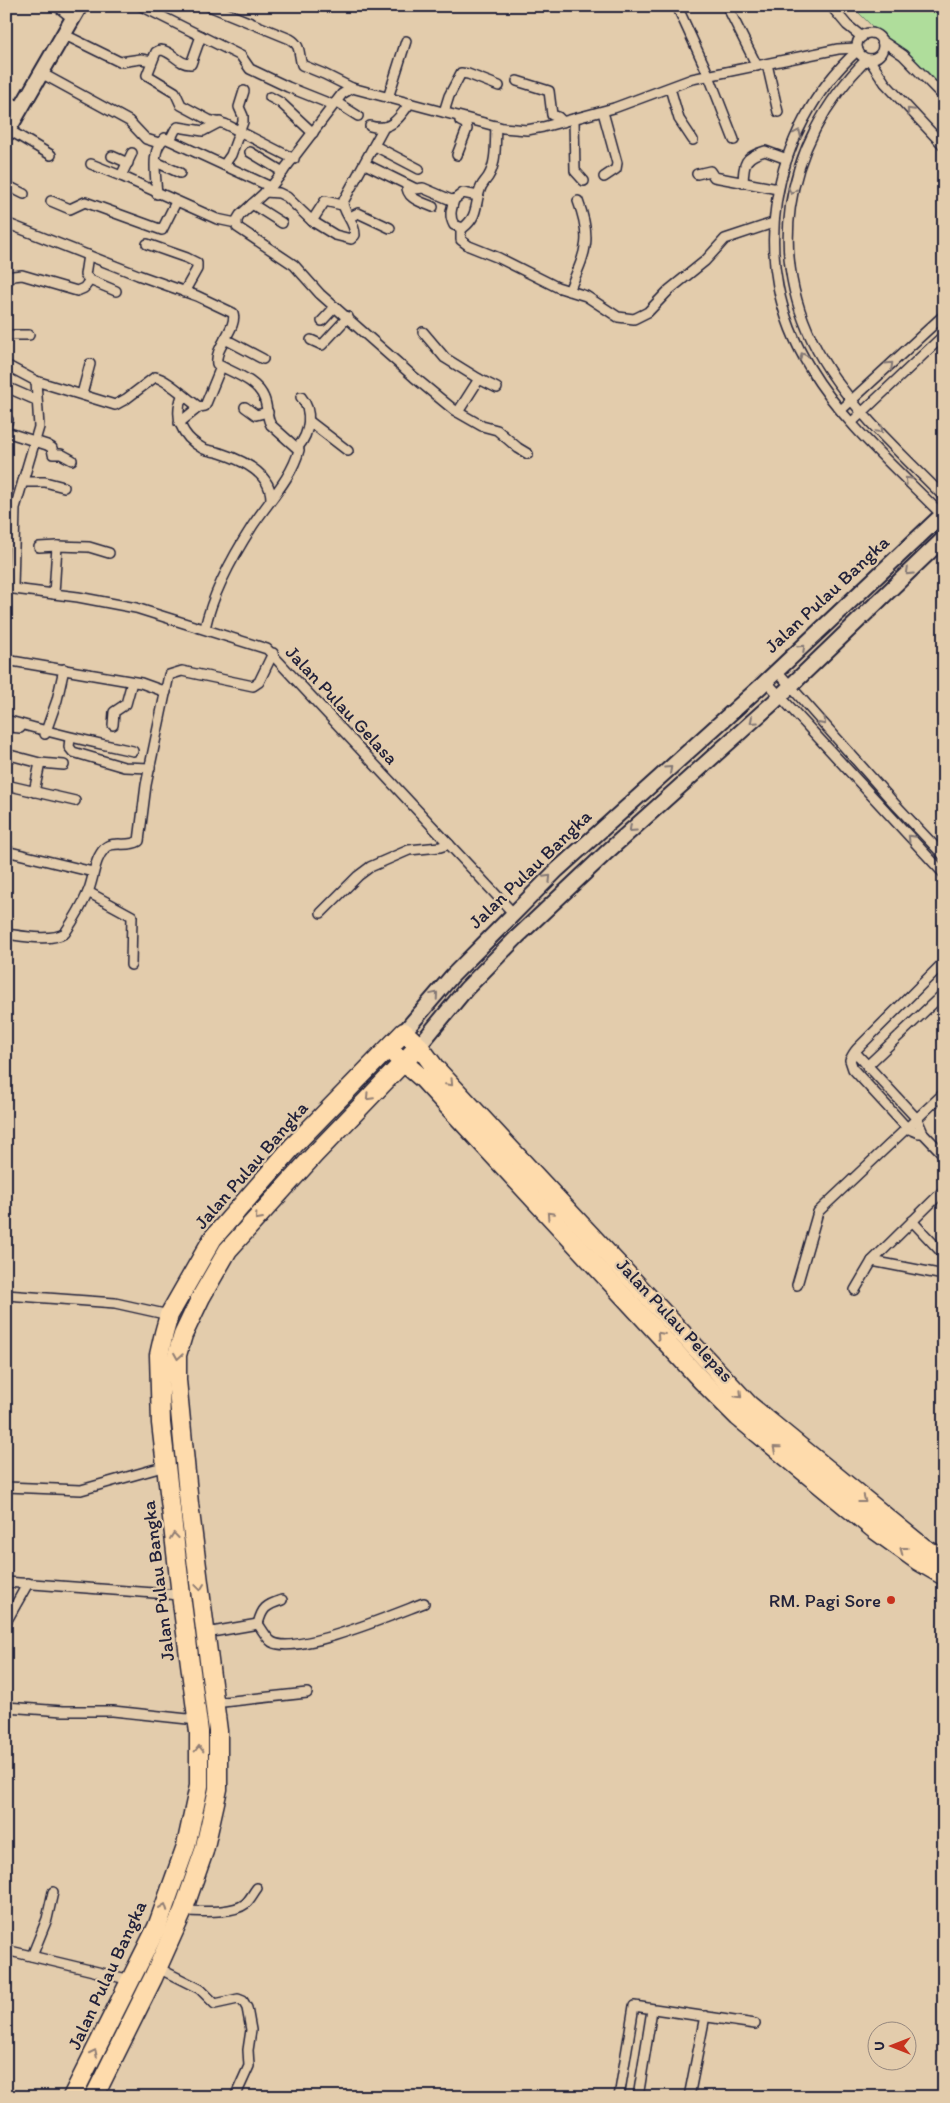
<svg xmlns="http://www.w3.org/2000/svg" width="950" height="2103" font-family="Itim,sans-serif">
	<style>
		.green { fill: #afdd9b; stroke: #68806b }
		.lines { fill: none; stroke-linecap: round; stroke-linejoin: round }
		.street-casing { stroke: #22223b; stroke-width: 12 }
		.secondary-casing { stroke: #22223b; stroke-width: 18 }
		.highway-casing { stroke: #22223b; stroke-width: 21 }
		.street { stroke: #e3ccac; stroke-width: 9 }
		.secondary { stroke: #e3ccac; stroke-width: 14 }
		.highway { stroke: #fedbac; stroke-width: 18 }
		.oneway { stroke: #827774 }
		.oneway2 { stroke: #907e74 }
		.poi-dot { fill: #c8321e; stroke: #e3ccac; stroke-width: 2 }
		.labels { text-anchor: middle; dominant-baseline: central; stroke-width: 4.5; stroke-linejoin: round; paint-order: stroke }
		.street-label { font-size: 19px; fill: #22223b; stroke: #e3ccac }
		.poi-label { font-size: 19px; fill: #22223b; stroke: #e3ccac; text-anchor: end }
	</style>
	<rect width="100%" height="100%" fill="#e3ccac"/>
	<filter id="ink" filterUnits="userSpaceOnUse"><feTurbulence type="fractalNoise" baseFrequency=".02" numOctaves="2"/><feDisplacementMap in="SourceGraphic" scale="10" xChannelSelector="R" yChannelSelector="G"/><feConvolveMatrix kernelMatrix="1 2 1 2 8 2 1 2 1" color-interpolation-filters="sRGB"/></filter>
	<g filter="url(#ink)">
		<polygon class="green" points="852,6 944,6 944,99"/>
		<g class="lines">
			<g class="street-casing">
				<g id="street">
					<polyline points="57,6 72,18"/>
					<polyline points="141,6 241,56 250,69 288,87 333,105"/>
					<path d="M209,6l81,33c12,7 8,15 12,26l22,9 28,14"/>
					<polyline points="677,6 709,76 734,140"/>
					<polyline points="727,6 757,66"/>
					<polyline points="831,6 847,25 862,37"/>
					<circle cx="870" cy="46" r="13"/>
					<polyline points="63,34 120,62 141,59 152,61"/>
					<path d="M201,36l-10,28c-13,1 -19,-14 -31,-14l-4,2 -9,23 28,17 6,13 28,15 16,4 69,35"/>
					<polyline points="881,40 903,55 944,97"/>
					<path d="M858,50c-89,81 -112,215 -48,318 33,55 87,101 132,147"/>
					<path d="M867,59c-86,86 -106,207 -38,311 31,47 76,87 115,127"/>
					<polyline points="869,59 885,83 944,146"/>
					<polyline points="767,64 778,112"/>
					<polyline points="41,73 129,121 146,139 159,143"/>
					<polyline points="517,81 549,91 552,115 558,117 563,122"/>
					<polyline points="670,88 679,119 693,140"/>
					<polyline points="270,97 281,103 313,133"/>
					<polyline points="388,98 406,41"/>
					<polyline points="6,100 21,107"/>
					<polyline points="336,102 358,116"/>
					<polyline points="444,112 449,96 461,73 468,74 499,86"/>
					<polyline points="603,112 617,163 616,169 604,177"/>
					<polyline points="574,119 575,171 584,181"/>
					<path d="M370,126c21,6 29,-8 40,-23"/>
					<polyline points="9,130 51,155"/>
					<polyline points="170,140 175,130 178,127 203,131 220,122"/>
					<polyline points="375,146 419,169"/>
					<polyline points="250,152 283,172"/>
					<polyline points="132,153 121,176 217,219 236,223"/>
					<polyline points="457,155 467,129 466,124 460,121 460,119"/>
					<polyline points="112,156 128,163"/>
					<polyline points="156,162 180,173"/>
					<polyline points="91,164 121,176"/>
					<polyline points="365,164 416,189 423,188 451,200 455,199 463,193 478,196"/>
					<polyline points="224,165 231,155 243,122 243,116 239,107 244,91"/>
					<polyline points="697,174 710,171 714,177 778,189"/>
					<path d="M743,183c1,-20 1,-26 22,-32l22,8"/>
					<polyline points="6,185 24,194"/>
					<path d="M407,185c-1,14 15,17 26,22"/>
					<path d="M265,192l14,1 8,4 25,24 23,14 16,4 4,-4c0,-13 -12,-22 -12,-33l41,-75"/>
					<path d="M157,194c-1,-17 -7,-45 8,-56l106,49"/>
					<path d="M454,200c-3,10 -5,16 0,25l9,3c14,-11 12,-20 16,-35 2,-9 5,-10 9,-16 9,-14 7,-35 8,-51"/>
					<polyline points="51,201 70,209 85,202 162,230 176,202"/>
					<polyline points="252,204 282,223"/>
					<polyline points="350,217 358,213 390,228"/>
					<polyline points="312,221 325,201 342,205"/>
					<path d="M6,223l132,52 59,21 36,17c5,15 -19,34 -16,51 16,9 40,16 47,34 4,9 2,19 7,27l28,25c-7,27 -30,51 -46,75 -20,31 -40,67 -48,103"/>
					<polyline points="461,228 461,240 469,246 499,258 557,287 586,296 618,317 634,319 648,312 669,290 705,261 725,239 773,223"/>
					<polyline points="147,244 187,258 197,263 197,269 184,292"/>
					<polyline points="88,255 85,275 90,280 116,291"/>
					<polyline points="8,280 13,276 22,275 77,291 84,288 90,280"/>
					<path d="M569,291c16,-38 24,-50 9,-90"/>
					<polyline points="322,321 335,307"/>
					<polyline points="423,332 445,358 479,379"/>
					<polyline points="6,335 29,335"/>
					<polyline points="225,339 263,359"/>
					<polyline points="311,340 322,345 348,317"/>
					<polyline points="6,365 36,381"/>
					<polyline points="6,387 36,400"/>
					<polyline points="82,394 90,364"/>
					<path d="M182,396c-8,22 -1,40 20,52 5,3 12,3 18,5 22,7 51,20 51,46"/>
					<polyline points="245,407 256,415 268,412"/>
					<polyline points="841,410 944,315"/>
					<polyline points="458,412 479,379 497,388"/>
					<polyline points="6,418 8,420 6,425"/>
					<polyline points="309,421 348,451"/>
					<polyline points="852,422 944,335"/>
					<polyline points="179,423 199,407 205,406 221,367"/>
					<polyline points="6,432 47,445 52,448 53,454 61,454 72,460"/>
					<path d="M298,447c12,-14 15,-36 3,-50"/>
					<polyline points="528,454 518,448 497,430 482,426 454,410 414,377 320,294 294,265 237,227 237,220 240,215 271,187 342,94 352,88 503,128 527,130 543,127 614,108 692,79 838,49 857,48"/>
					<polyline points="23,482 45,482 64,487"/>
					<polyline points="39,547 57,546"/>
					<polyline points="6,588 78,597 136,608 267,649 514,914"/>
					<path d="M13,588l2,-80 24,-81 -3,-46 79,24 11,-6 29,-22c12,2 32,22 44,30"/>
					<polyline points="54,594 57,546 89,547 109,553"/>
					<polyline points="6,660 141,683 166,692"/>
					<polyline points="777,671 894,803 944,856"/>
					<polyline points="766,681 944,874"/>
					<path d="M6,720c42,12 84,22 127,31"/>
					<polyline points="113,725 114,712 126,704 132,682"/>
					<polyline points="6,732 10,727 20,728"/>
					<polyline points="45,734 57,700 64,669"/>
					<polyline points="70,738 69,747 73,752 124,767 150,768"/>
					<polyline points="6,754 40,763 34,792"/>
					<polyline points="40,763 64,765"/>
					<polyline points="6,785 75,801"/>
					<polyline points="6,851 93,872"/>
					<polyline points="88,892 132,916 131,965"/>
					<polyline points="321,913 358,876 370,867 409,850 440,847 449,844"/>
					<path d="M6,934c16,2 45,8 59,-1 8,-12 17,-27 23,-41 6,-14 6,-33 17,-44 9,-8 22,0 34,-7l7,-56 23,-110 13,-4 71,15 6,-4 14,-29"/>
					<path d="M855,1052l62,67 6,14h-4l-12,-5 -54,-59 -3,-9c2,-4 4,-8 7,-11l87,-87"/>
					<polyline points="867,1066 944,993"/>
					<polyline points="923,1133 944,1155"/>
					<polyline points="912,1221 944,1255"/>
					<polyline points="872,1261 944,1275"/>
					<polyline points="797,1285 818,1212 944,1093"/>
					<polyline points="855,1290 872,1261 944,1190"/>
					<polyline points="6,1295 115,1303 169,1315"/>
					<polyline points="6,1487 81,1490 166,1466"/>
					<polyline points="6,1582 181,1595"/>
					<polyline points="6,1622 28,1583"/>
					<path d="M258,1624c4,-16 8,-19 24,-24"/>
					<path d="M206,1633l52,-9c4,5 9,15 14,18 24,14 125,-29 152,-39"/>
					<polyline points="214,1703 307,1693"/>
					<polyline points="6,1707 63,1711 113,1711 197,1720"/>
					<path d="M183,1911c17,0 49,3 62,-7 5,-4 8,-11 12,-16"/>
					<polyline points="6,1950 131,1980"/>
					<polyline points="32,1956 47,1919 53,1892"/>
					<polyline points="158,1968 200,1989 215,2004 238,1999 243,2001 247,2008 251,2030 248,2050 249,2066 235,2097"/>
					<polyline points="619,2097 634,2006 755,2024"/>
					<polyline points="638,2097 652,2010"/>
					<polyline points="689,2097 705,2016"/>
				</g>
			</g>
			<g class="secondary-casing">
				<g id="secondary">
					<polyline points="6,134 80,6"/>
					<polyline points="404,1032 452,976 557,870 761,686 944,513"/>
					<polyline points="419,1046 466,989 517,937 607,852 775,701 944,538"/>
				</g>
			</g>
			<g class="highway-casing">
				<g id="highway">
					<polyline points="395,1055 423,1079 702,1381 738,1417 875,1530 918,1561 944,1576"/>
					<polyline points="72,2097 157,1927 186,1846 199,1786 199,1732 181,1595 161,1423 159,1355 164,1333 169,1315 213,1238 294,1145 404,1032 419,1046 436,1069 749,1405 924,1548 944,1559"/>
					<polyline points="94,2097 153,1978 183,1911 204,1851 218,1789 218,1731 189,1504 177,1380 177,1355 183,1335 201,1297 228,1250 315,1154 419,1046"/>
				</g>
			</g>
			<use href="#street" class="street"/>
			<use href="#secondary" class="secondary"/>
			<use href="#highway" class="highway"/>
		</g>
		<defs><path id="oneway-chevron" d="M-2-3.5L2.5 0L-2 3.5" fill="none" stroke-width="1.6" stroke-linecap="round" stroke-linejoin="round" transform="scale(1.25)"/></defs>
		<g class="oneway">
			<use href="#oneway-chevron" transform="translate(910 111) rotate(-133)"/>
			<use href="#oneway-chevron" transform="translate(798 133) rotate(-64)"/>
			<use href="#oneway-chevron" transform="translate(792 191) rotate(102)"/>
			<use href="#oneway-chevron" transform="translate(803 356) rotate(-117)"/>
			<use href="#oneway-chevron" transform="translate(890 365) rotate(-43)"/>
			<use href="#oneway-chevron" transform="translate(880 430) rotate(46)"/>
			<use href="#oneway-chevron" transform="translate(908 480) rotate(-135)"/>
			<use href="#oneway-chevron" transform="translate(909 572) rotate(136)"/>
			<use href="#oneway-chevron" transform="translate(802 648) rotate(-43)"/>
			<use href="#oneway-chevron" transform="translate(753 721) rotate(138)"/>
			<use href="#oneway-chevron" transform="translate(823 722) rotate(48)"/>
			<use href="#oneway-chevron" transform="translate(669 769) rotate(-42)"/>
			<use href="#oneway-chevron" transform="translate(632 829) rotate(138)"/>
			<use href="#oneway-chevron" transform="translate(911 838) rotate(-133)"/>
			<use href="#oneway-chevron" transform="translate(548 878) rotate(-46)"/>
			<use href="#oneway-chevron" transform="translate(435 995) rotate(-50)"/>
		</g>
		<g class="oneway2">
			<use href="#oneway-chevron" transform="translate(450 1083) rotate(47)"/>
			<use href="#oneway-chevron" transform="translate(369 1097) rotate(133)"/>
			<use href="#oneway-chevron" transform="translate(550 1215) rotate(-133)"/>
			<use href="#oneway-chevron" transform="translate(258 1217) rotate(132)"/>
			<use href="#oneway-chevron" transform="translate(660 1335) rotate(-132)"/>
			<use href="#oneway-chevron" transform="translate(178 1356) rotate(99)"/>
			<use href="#oneway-chevron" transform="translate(739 1395) rotate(46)"/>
			<use href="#oneway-chevron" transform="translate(776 1449) rotate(-141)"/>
			<use href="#oneway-chevron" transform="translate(863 1500) rotate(38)"/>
			<use href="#oneway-chevron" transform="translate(174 1536) rotate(-96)"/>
			<use href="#oneway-chevron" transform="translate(903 1550) rotate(-143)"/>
			<use href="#oneway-chevron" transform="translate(200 1587) rotate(83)"/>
			<use href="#oneway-chevron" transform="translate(199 1749) rotate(-90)"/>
			<use href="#oneway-chevron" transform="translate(164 1907) rotate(-70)"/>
			<use href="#oneway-chevron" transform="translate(94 2053) rotate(-63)"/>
		</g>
	</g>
	<circle class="poi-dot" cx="891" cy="1600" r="5"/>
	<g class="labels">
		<g class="street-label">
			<text transform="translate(827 594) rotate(-43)">Jalan Pulau Bangka</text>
			<text transform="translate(342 705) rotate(47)">Jalan Pulau Gelasa</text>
			<text transform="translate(530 869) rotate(-44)">Jalan Pulau Bangka</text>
			<text transform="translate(251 1165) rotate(-49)">Jalan Pulau Bangka</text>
			<text transform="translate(675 1320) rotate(47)">Jalan Pulau Pelepas</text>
			<text transform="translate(158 1581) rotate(-97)">Jalan Pulau Bangka</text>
			<text transform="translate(107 1975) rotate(-65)">Jalan Pulau Bangka</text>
		</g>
		<g class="poi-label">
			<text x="881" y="1600">RM. Pagi Sore</text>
		</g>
	</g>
	<rect width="950" height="2103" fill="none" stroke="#e3ccac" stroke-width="25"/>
	<rect x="12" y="12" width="925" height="2078" fill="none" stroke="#22223b" stroke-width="2" filter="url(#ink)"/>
	<g transform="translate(892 2046) rotate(270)"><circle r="24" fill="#e3ccac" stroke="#96887f"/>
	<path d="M0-4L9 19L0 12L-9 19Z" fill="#c8321e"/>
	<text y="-8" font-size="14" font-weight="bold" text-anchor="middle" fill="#22223b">U</text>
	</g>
</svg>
